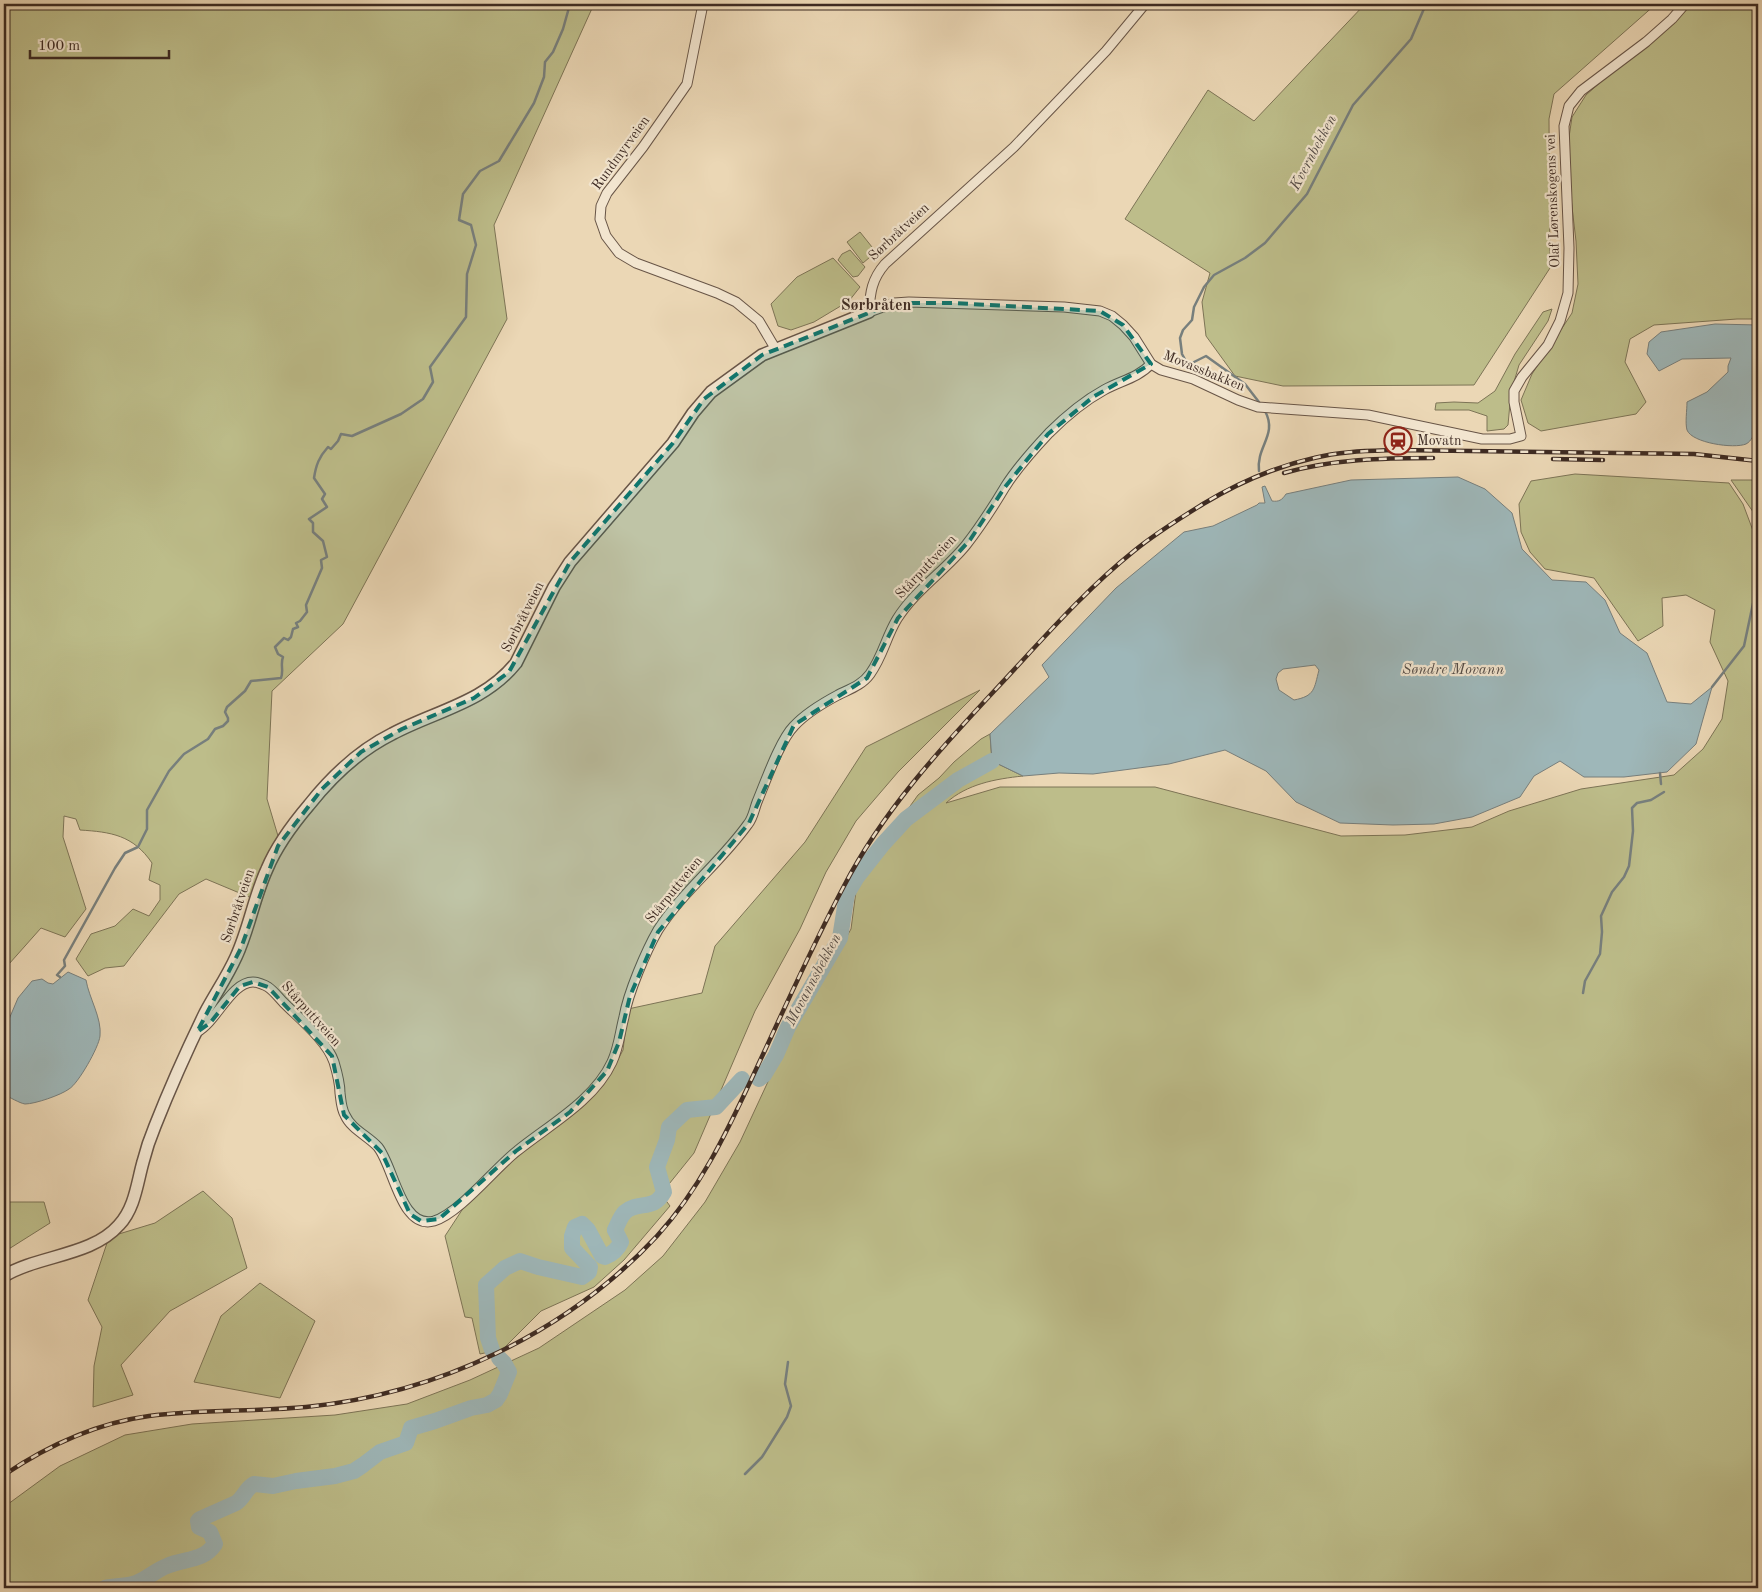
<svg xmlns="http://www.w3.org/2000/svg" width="1762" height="1592" font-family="'Old Standard TT',serif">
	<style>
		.green { fill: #bdbd8a; stroke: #7d7456 }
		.water { fill: #9eb7b9; stroke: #777f7d; fill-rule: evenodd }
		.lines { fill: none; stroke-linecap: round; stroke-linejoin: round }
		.stream { stroke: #777f7d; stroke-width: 2.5 }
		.river { stroke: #9eb7b9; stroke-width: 16 }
		.minor-casing { stroke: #685547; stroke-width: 11 }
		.tertiary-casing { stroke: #685547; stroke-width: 14 }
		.minor { stroke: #f2e5cf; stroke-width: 9 }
		.tertiary { stroke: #f2e5cf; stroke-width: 11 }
		.rail-casing { stroke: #3d2a22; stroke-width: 4.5 }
		.rail { stroke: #f2e5cf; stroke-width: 2.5; stroke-dasharray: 8; stroke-linecap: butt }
		.marked { fill: #0f766e; fill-opacity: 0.2; stroke: #0f766e; stroke-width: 4; stroke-dasharray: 10 6; stroke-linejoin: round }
		.labels { text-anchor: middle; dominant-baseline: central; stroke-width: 4.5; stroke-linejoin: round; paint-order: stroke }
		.street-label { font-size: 14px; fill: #3d2a22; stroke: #f2e5cf }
		.poi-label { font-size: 14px; fill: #3d2a22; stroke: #f2e5cf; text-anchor: start }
		.water-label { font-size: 15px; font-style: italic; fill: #554d48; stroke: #f2e5cf }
		.quarter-label { font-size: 16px; font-weight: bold; fill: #3d2a22; stroke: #f2e5cf }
	</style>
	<rect width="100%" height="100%" fill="#ebd7b5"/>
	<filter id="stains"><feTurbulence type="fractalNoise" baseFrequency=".004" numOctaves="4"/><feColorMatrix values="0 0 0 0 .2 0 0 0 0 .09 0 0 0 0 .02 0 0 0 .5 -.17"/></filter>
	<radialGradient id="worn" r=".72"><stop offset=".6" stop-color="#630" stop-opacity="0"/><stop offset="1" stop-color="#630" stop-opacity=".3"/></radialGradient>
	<g class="green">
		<path d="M4,4h590l-100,221 13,94 -164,305 -71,67 -5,108 14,47 -20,56 -55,-23 -27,15 -55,72 -19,2 -17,8 -12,-17 15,-25 24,-8 18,-17 16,7 11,-16v-15l-11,-5 3,-17c-19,-28 -41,-31 -72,-33l-4,-11 -12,-3 -1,21 23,72 -21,28 -24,-9 -32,36 -5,12z"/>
		<polygon points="1365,4 1656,4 1554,94 1549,119 1550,268 1474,385 1283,386 1235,376 1206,336 1202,302 1210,273 1125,219 1208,90 1254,121"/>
		<polygon points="1689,4 1758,4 1758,319 1737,319 1654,325 1630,339 1625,362 1646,402 1636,414 1541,431 1528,423 1521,400 1532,374 1572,313 1578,284 1576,241 1568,173 1568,144 1572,117 1586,95"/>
		<polygon points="860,232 876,252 863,263 847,242"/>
		<polygon points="850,250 865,267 858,276 853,277 838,260 842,254"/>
		<polygon points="833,258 860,287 849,301 814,322 791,330 778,326 771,304 797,277"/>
		<polygon points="1552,309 1548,321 1519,365 1511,392 1508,425 1504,429 1487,431 1487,416 1469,410 1435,410 1436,403 1454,402 1478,403 1495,391 1515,354 1543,312"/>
		<path d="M1575,474l154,9 14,21 15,40v1044h-1754v-81l56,-41 65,-31 67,-11 143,-9 72,-11 63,-24 69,-32 86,-58 38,-34 42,-54 35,-60 45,-97 66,-116 5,-38 26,-43 12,-10 -11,6 35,-49 21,-17 15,-16 27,-23 9,-5 2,27 31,15c-28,3 -56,8 -77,27l54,-16h155l186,49 64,-1 67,-8 37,-16 72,-22 93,-14 29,-26 19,-30 6,-38 -18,-39 5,-32 -29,-15 -24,3 1,28 -25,15 -44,-63 -49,-9 -15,-17 -9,-20 -2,-28 12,-23z"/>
		<polygon points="1731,480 1758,480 1758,519"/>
		<polygon points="980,690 898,772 856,821 826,872 800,929 755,1011 694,1153 661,1194 670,1206 624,1260 594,1287 541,1311 503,1349 480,1354 472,1318 465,1317 445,1236 464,1207 514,1156 612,1071 623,1050 628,1009 702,993 715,946 805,842 866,747"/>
		<polygon points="203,1191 232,1218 247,1268 170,1311 121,1365 133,1395 93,1407 94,1366 102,1327 88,1300 109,1237 155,1223"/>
		<polygon points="4,1202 44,1202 50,1223 4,1252"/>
		<polygon points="260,1283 315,1321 280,1398 194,1382 221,1316"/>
	</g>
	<g class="water">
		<path d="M1715,324l43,1v105c-5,4 -6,11 -12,14 -12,5 -54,-1 -59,-14 -2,-7 0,-20 0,-28l20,-10 21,-20v-6l3,-8 -49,1 -23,12 -12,-17 2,-12 12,-10z"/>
		<path d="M1458,477l27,12 27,24 10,36 30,31 34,2 19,18 15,33 27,20 20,49 24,2 21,-17 -16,57 -29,28 -43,5h-40l-24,-16 -26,15 -14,21 -48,20 -38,7 -41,1 -53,-2 -44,-21 -30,-31 -41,-21 -56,14 -76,10 -34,-1 -36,3 -31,-15 -2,-27 59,-57 -7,-12 74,-77 68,-56 29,-6 44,-21 2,-2h6l-3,-16 3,-1 7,15c7,1 10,-1 14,-7l65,-14zM1315,665l4,5c-5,19 -4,26 -25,30l-15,-10 -3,-11 2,-6 5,-4z"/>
		<path d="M68,972l18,8c3,18 16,38 14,56 -1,11 -22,48 -31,53 -8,6 -34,15 -44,15 -6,-1 -15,-7 -21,-9v-64l14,-33 14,-17 10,-2 6,4 5,1z"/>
	</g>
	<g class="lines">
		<g class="stream">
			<polyline points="1262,406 1245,384 1206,356 1188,365 1182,354 1180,338 1183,330 1192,320 1194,307 1204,287 1214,275 1245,258 1265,243 1307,194 1353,105 1411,39 1426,4"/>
			<path d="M1259,471c-3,-25 19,-36 6,-60"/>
			<polyline points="1756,480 1758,482"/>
			<polyline points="1758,561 1756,566 1758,573"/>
			<polyline points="1712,687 1744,646 1755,594 1758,588"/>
			<polyline points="1660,773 1661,784"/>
			<path d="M60,977l-3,-2 8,-9 -1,-6 51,-92 10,-15 13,-6 9,-18v-19l22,-39 15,-17 24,-15 7,-10 8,-3 5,-5v-3l-3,-6 2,-5 18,-16 6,-10 30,-3c3,-7 -1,-14 2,-21l-5,-3 -3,-7 9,-9 4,2 3,-3 2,-8 5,-2 -2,-4 4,-2 7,-9 -1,-7 16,-37 -1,-8 6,-3 -4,-16 -10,-9v-9l-4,-4 18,-12 -5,-8 3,-5 -11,-16c2,-13 5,-21 14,-31l3,2 7,-8 3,-7 11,2 49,-22 22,-15 10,-17 -3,-15 36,-50 1,-43 9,-29 -5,-20 -12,-5 4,-26 17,-23 19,-10 35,-58 10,-26 1,-15 8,-10 10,-23 7,-25"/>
			<polyline points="1583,993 1585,981 1600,954 1602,932 1601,916 1612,892 1624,877 1629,866 1633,831 1632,808 1637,803 1651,800 1664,792"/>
			<polyline points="745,1474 762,1457 787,1417 791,1406 785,1384 788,1362"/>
		</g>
		<g class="river">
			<polyline points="759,1079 764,1075 776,1055 788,1027 840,938 847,894 857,877 883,844 906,819 958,780 992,761"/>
			<path d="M615,1230c3,-6 5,-13 10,-18 14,-12 28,0 39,-20l-7,-25 10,-27 2,-13 18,-17 29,-3 26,-28"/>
			<path d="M492,1350l-4,-12 -2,-53 19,-17 15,-7 18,6 44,10 7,-5 1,-5 -18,-19v-12l3,-9 5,-2 2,-1 6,6 14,26 3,1c7,-3 13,-8 16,-15l-6,-12"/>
			<path d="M105,1588c10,-3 21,-1 31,-5 11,-4 20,-13 31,-17 18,-8 36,-4 48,-22l-5,-12 -11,-5 -1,-6 2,-2 36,-16c8,-5 9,-14 18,-19l19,2 23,-5 39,-5 19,-5 9,-6 17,-13 26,-9 5,-15 24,-7 36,-13 16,-3 9,-5 4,-6 9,-22 -5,-9 -5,-5"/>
		</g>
		<g class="minor-casing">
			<g id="minor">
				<polyline points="703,4 687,84 643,147 607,193 601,206 600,219 606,236 619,253 636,263 717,293 736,302 759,321 775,348"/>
				<path d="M1145,4l-39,47 -92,96 -129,117c-13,15 -15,28 -16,48l25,-9 15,-1 155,5 36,4 12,5 11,9 11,12 17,27 10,6 32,9 45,21 20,7 110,8 114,24h28l11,-3 -7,-34v-11l8,-14 26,-32 12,-24 8,-28 1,-45 -5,-122 5,-20 12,-15 65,-49 26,-23 13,-15"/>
				<path d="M197,1032c20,-11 34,-50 56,-50 4,0 12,3 15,5 6,4 11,11 16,16 16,16 43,38 50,59 3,10 6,21 6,31 1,7 1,15 5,22 6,14 23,21 33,32 16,20 23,83 56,74 26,-8 61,-53 83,-70 32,-26 77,-50 95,-89 7,-15 8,-30 12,-45 4,-24 22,-66 34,-87 25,-39 63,-68 90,-106 5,-6 6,-14 9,-22 8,-19 23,-62 37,-76 12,-13 29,-23 44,-31 12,-6 24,-10 32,-21 13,-18 16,-37 27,-55 18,-29 48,-48 69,-74 14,-18 27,-38 39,-58 12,-19 28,-37 44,-54 16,-16 35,-32 55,-43 16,-9 34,-12 47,-26"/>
			</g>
		</g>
		<g class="tertiary-casing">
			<path id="tertiary" d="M4,1276c35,-21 88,-20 115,-51 16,-17 18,-42 24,-63 3,-12 7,-24 12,-36 15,-38 32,-76 50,-113 10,-19 22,-36 31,-56 13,-28 18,-60 31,-88 10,-24 25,-44 42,-64 23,-29 49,-54 83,-71 43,-23 92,-31 124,-71l38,-76 16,-25 103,-119 20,-30 18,-21 51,-37 107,-43"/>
		</g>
		<use href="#minor" class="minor"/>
		<use href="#tertiary" class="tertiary"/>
		<g class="rail-casing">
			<g id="rail">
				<polyline points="1553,459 1603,460"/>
				<path d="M1284,473c49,-14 99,-15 149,-15"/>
				<path d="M4,1475c43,-29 93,-52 145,-59 52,-7 105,-4 157,-9 131,-13 261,-74 351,-171 42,-46 69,-102 95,-158 30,-64 59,-130 92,-192 39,-75 96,-137 153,-198 44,-47 87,-97 137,-137 22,-18 45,-32 69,-47 35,-21 71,-37 111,-46 27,-7 55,-7 83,-8l297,4 64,7"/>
			</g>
		</g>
		<use href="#rail" class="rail"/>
	</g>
	<path class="marked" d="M894,303h58l148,8 23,14 28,39 -58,33 -45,37 -43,53 -35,53 -72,78 -31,60 -73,47 -45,98 -91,109 -28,64 -11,46 -12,29 -37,41 -54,39 -77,68 -18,2 -11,-7 -28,-61 -38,-38 -12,-59 -64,-69 -15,-5 -13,4 -30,37 -13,9 44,-84 37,-102 44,-57 39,-37 41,-23 72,-31 35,-26 61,-110 103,-119 31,-44 58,-44z"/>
	<defs>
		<g id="station-ring" transform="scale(1.4375)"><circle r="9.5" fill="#f2e5cf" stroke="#8f2418" stroke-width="1.5"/><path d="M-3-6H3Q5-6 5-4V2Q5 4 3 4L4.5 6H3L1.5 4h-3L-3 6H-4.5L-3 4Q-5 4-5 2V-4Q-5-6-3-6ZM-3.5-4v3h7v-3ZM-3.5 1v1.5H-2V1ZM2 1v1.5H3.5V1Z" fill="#8f2418"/></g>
	</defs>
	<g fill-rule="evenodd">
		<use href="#station-ring" x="1398" y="441"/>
	</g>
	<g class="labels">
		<g class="street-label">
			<text transform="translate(621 153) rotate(-54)">Rundmyrveien</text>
			<text transform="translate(1553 201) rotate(-92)">Olaf Lørenskogens vei</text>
			<text transform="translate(899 232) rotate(-43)">Sørbråtveien</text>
			<text transform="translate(1204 371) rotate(22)">Movassbakken</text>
			<text transform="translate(926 567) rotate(-47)">Stårputtveien</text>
			<text transform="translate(523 617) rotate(-63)">Sørbråtveien</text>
			<text transform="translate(674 890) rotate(-51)">Stårputtveien</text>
			<text transform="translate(238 906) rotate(-71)">Sørbråtveien</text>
			<text transform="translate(311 1014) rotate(48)">Stårputtveien</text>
		</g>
		<g class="poi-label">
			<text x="1417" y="441">Movatn</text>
		</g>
		<g class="water-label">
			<text transform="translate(1314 153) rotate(-62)">Kvernbekken</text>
			<text x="1453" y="670">Søndre Movann</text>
			<text transform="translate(814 980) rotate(-62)">Movannsbekken</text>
		</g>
		<g class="quarter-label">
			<text x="876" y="306">Sørbråten</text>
		</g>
	</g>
	<rect width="1762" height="1592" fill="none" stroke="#ebd7b5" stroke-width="20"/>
	<rect x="5" y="5" width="1752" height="1582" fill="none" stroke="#3d2a22" stroke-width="2.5"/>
	<rect x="10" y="10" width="1742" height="1572" fill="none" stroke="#3d2a22"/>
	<path d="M30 50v8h139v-8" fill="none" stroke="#3d2a22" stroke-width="2.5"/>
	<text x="38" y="50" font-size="15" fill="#3d2a22" stroke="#f2e5cf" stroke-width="4" paint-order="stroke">100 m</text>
	<rect width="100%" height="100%" filter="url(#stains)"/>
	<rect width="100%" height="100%" fill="url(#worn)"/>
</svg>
